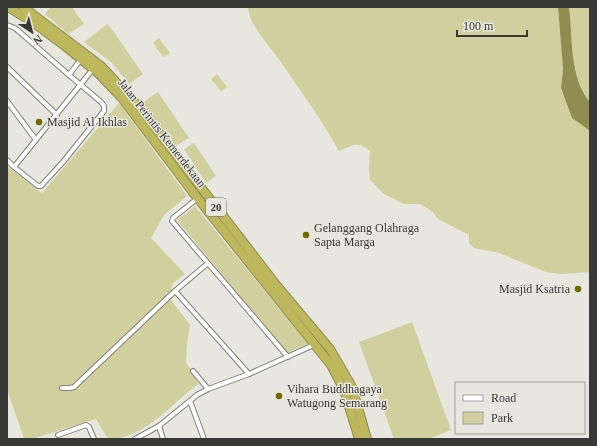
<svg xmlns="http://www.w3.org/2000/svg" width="597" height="446" font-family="'Times New Roman',serif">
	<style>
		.green { fill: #d1cf9d }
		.water { fill: #918d51 }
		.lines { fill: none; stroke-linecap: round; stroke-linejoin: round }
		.street-casing { stroke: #80807a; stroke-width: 6 }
		.highway-casing { stroke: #8e8b4f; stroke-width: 10 }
		.street { stroke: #fff; stroke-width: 4 }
		.highway { stroke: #bdb85d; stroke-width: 8 }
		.poi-dot { fill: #6e6901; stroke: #e7e7df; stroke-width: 1.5 }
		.labels { text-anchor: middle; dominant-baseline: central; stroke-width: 3; stroke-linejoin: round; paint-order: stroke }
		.shield { fill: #e7e7df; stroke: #6c6c68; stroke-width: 1 }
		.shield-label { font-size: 11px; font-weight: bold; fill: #383835 }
		.poi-label { font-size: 12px; fill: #383835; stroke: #e7e7df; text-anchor: start }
		.street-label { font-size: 12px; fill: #383835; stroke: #e7e7df }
	</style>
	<rect width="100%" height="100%" fill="#e7e7df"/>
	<g class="green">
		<polygon points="51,7 72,7 84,24 68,34 45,14"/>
		<path d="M248,7h310l5,62 -2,19 11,30 18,13v141l-29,2 -15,-2 -47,-19 -25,-5 -5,-5v-8l-31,-16 -5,-7 -13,-8h-16l-20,-10 -14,-14 -1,-11 1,-18c-14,-11 -18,-5 -31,0 -17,-31 -39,-61 -59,-90 -10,-16 -31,-35 -32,-54z"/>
		<path d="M569,7h21v95c-21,-24 -17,-65 -21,-95z"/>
		<polygon points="108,24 143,74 129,84 112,63 84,42"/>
		<polygon points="159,38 170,53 163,57 153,43"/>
		<polygon points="217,74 227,87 221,91 211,79"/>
		<polygon points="158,92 189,138 176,146 142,103"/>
		<path d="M119,103l68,93 -23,19 -13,23 34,36 -13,10 -1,16 19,25 -3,19 -1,18 12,22c-27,20 -53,55 -90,55l-12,-20 -64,20h-8l-17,-50v-223l35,27z"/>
		<polygon points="194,143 216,176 206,183 184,149"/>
		<polygon points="195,206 308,344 287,353 177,220"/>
		<polygon points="412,322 451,430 428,439 394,439 359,342"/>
	</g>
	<path class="water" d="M558,7h11c4,30 0,71 21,95v29l-18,-13 -11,-30 2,-19z"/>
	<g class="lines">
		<g class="street-casing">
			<g id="street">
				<polyline points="7,25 15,28 69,75"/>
				<polyline points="7,67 57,115"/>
				<polyline points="7,101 36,140"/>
				<polyline points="7,160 14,167 93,69"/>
				<polyline points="14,167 38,186 41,186 63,162 104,111 104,106 101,102 69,75 81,59"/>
				<polyline points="198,198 173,218 172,221 288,357"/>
				<polyline points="207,264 175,291 249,374"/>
				<polyline points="193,371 208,389"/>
				<polyline points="62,388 70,388 74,387 175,291"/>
				<polyline points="190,401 204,439"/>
				<polyline points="159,426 163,439"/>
				<polyline points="58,435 86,425 89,427 94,439"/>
				<polyline points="135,439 159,426 197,395 208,389 249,374 316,344"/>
			</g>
		</g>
		<g class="highway-casing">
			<g id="highway">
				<polyline points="8,7 34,23 65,46 97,72 122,98 195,195 331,365 344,390 359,439"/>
				<polyline points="23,7 101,66 139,107 277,286 330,349 352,387 367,439"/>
			</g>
		</g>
		<use href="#street" class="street"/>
		<use href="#highway" class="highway"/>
	</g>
	<g class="poi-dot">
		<circle cx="39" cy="122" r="4"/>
		<circle cx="306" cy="235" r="4"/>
		<circle cx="578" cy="289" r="4"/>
		<circle cx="279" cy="396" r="4"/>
	</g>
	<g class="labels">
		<rect class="shield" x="206" y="198" width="20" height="18" rx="3"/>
		<g class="shield-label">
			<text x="216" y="207">20</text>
		</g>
		<g class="poi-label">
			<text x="47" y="122">Masjid Al Ikhlas</text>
			<text x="314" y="228">Gelanggang Olahraga<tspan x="314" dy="14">Sapta Marga</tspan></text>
			<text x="570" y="289" text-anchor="end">Masjid Ksatria</text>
			<text x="287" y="389">Vihara Buddhagaya<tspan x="287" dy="14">Watugong Semarang</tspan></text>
		</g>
		<g class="street-label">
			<text transform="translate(162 133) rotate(52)">Jalan Perintis Kemerdekaan</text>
		</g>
	</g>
	<rect width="597" height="446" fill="none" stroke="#383835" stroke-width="16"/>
	<rect x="455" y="382" width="130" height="52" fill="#e7e7df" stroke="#a1a19b"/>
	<rect x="463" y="395" width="20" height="6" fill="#ffffff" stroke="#a1a19b"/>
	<text x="491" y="402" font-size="12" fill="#383835">Road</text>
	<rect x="463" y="412" width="20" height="12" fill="#d1cf9d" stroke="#a1a19b"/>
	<text x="491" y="422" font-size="12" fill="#383835">Park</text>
	<g transform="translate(32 32) rotate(144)" stroke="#e7e7df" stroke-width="3" paint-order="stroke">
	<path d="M0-3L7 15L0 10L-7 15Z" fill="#383835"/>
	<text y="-6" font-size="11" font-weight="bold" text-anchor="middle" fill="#383835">N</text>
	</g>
	<path d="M457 30v6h70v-6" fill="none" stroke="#383835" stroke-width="2"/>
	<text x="463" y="30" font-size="12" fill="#383835" stroke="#e7e7df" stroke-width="3" paint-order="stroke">100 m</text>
</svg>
